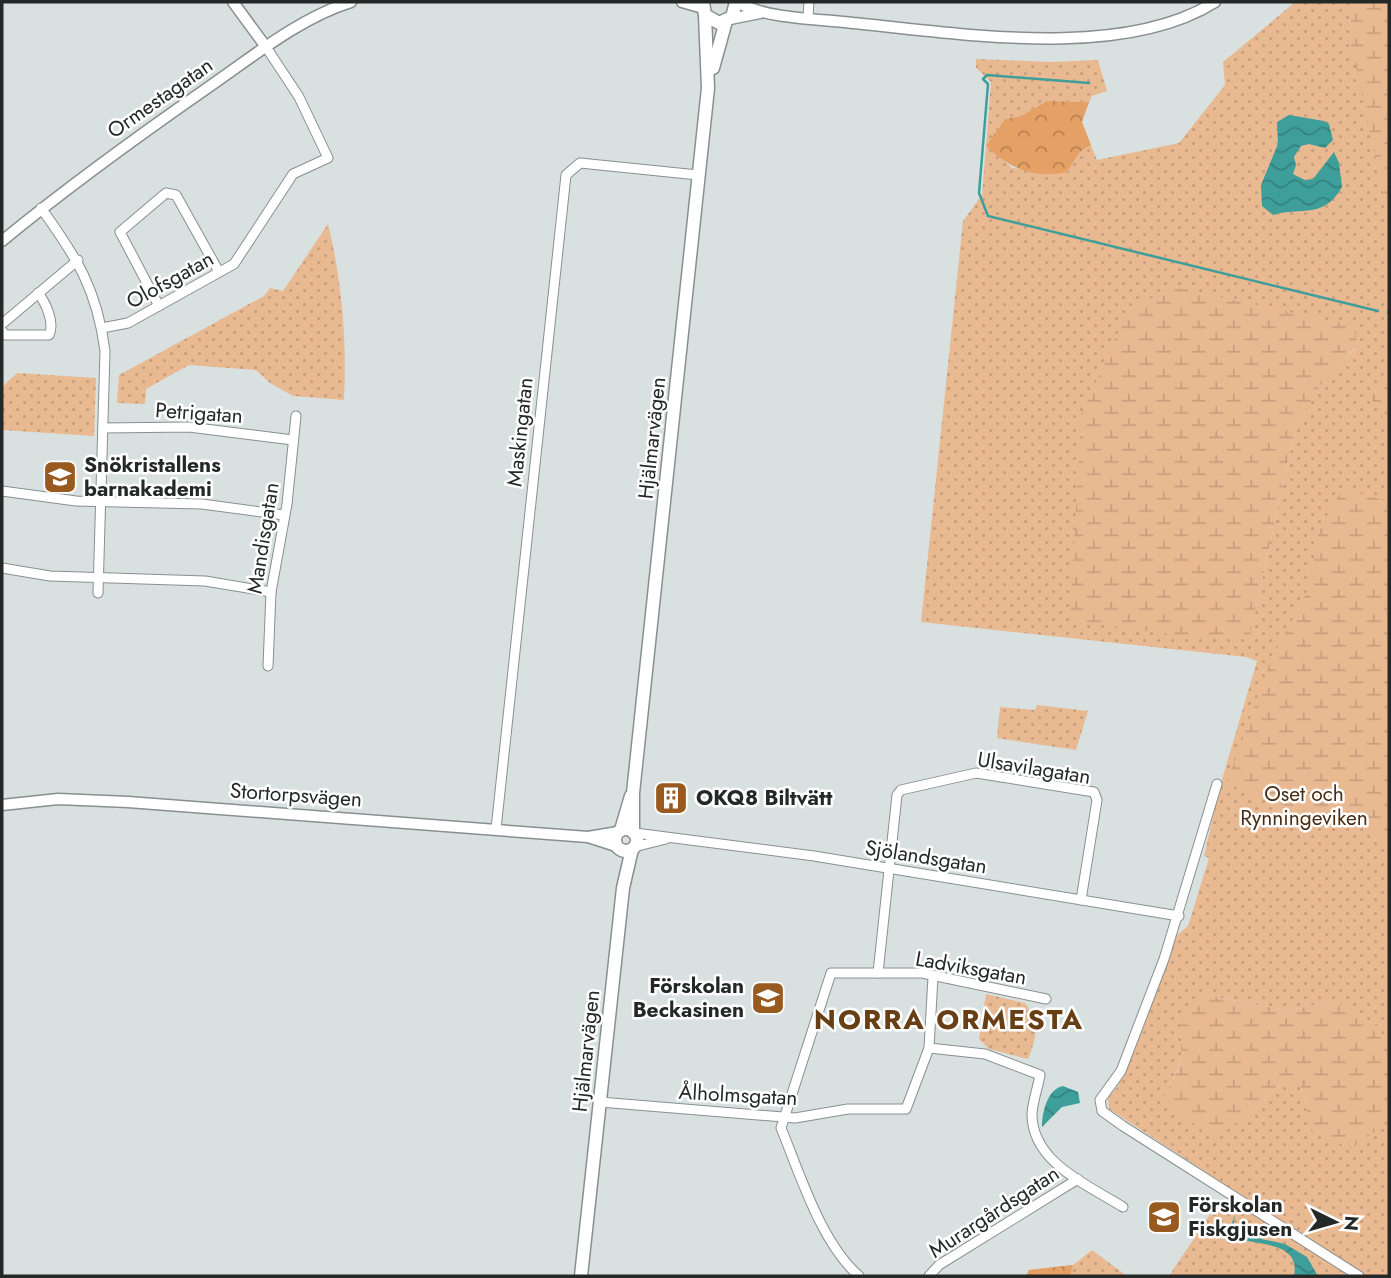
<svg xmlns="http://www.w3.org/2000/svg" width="1391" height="1278" font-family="Jost,sans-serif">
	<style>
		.grass { fill: url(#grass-dots); fill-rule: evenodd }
		.forest { fill: url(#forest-crowns) }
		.wetland { fill: url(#wetland-marsh) }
		.water { fill: url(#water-waves) }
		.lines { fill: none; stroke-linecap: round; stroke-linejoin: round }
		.stream { stroke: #3e9f9a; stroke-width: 2.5 }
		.minor-casing { stroke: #88908f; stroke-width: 11 }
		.tertiary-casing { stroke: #88908f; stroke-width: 13 }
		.secondary-casing { stroke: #88908f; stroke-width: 15 }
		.minor { stroke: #fff; stroke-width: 9 }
		.tertiary { stroke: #fff; stroke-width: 10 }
		.secondary { stroke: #fff; stroke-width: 12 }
		.labels { text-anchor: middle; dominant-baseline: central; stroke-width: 5; stroke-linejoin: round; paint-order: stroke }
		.street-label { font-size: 21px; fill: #242827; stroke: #fff }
		.poi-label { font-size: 21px; font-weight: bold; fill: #242827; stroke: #fff; text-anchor: start }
		.park-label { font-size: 21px; fill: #492c13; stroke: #fff }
		.district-label { font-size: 28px; font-weight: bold; letter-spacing: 2px; fill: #683e15; stroke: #fff }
	</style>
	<defs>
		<pattern id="grass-dots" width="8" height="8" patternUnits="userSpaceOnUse" patternTransform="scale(1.75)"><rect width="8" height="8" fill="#e9b992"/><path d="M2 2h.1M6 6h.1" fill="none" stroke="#c89f7e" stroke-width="1.8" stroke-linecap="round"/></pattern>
		<pattern id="forest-crowns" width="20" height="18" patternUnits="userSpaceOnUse" patternTransform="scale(1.75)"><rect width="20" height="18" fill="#e5a065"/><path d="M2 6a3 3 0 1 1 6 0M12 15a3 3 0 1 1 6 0" fill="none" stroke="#b98253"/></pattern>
		<pattern id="wetland-marsh" width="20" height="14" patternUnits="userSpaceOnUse" patternTransform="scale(1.75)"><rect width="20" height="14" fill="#e9b992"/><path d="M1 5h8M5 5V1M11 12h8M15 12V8" fill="none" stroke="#c89f7e"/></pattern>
		<pattern id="water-waves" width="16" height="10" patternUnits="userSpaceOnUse" patternTransform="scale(1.75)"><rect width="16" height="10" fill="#3e9f9a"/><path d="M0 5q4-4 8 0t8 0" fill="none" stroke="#34827e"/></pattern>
	</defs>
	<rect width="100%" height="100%" fill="#d8e1e0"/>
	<g class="grass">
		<path d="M1292,2h97v1274h-24l-256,-167 -1,-11 10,-12 59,-151 11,-9 21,-68 -5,-2 16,-70 37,-125 -11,-4 -325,-35 42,-401 19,-26 9,-113 -15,-14v-9l74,3 48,-2 9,31 -15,5 -3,6 -42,-1 -26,15 -16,3 -18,26 25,23 55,4 13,-20 11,-7 6,15 82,-17 46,-58 -2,-23 70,-58zM1174,287l182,61 -32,30 -29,51 -45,206zM1202,994l87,17 46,-11 -27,113 -8,-28h-20l-33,32 -84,-17 18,-39z"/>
		<path d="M328,224c14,58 19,116 16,176l-51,-4 -23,-13 -14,-13 -67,-5 -43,24 -1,15 -28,-1 2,-28 145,-79 6,-8 13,3z"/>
		<polygon points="17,373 96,378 94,436 2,430 2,387"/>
		<polygon points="1037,705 1088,711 1076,750 997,738 1000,707 1035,710"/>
		<path d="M986,994l39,9c15,21 12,33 3,56l-39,-10 -10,-10z"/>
		<polygon points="1231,1199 1353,1276 1169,1276 1215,1207 1222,1212"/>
		<polygon points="1092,1250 1127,1276 1026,1276 1029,1270 1073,1265"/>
	</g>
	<g class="forest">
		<path d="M1047,101l42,1 -7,20 9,23 -11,7 -13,20c-34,7 -56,-3 -81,-26l19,-27 16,-3z"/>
		<polygon points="1073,1265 1070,1276 1026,1276 1029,1270"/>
	</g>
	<g class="wetland">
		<polygon points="1357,2 1389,2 1389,219 1351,45 1351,8"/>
		<polygon points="1174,287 1350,325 1356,334 1356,347 1324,379 1295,429 1250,635 1190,637 1070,620 1081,415 1128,310"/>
		<polygon points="1389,365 1389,428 1371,398"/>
		<polygon points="1343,488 1389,502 1389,851 1372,832 1263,799 1227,783 1270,662 1308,590 1319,529"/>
		<polygon points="1202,994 1289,1011 1335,1000 1380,1028 1389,1054 1389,1123 1350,1148 1313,1132 1300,1085 1280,1085 1247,1117 1211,1137 1163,1100 1181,1062 1182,1011"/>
	</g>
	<g class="water">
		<path d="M1289,115l35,6 5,3 4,16 -8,8 -16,-4 -8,2 -7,11 2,8 -3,9 12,6 8,-1 21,-27 5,11 3,24c-19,33 -39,19 -69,28l-11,-9 -1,-21 17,-41 -1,-22z"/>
		<path d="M1063,1086l15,6 2,11 -18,4 -20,20c0,-14 5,-38 21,-41z"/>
		<path d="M1235,1215l-2,14 6,5 46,10 22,13 11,19h-24c7,-36 -39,-30 -62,-39l-3,-7z"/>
	</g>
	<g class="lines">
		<g class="stream">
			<polyline points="1089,83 987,75 983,79 988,84 979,193 988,216 1378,311"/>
			<polyline points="1388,312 1389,313"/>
		</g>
		<g class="minor-casing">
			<g id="minor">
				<polyline points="808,17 809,2"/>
				<path d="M41,208c36,50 56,81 64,143l-7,242"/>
				<polyline points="159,306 120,232 166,193 176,195 219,272"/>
				<polyline points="2,324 78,260"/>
				<polyline points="102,328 128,323 234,264 293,174 328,158 299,97 266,47"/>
				<path d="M2,331l3,4h44c6,-12 -3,-32 -11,-42"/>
				<polyline points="103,428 189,427 293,440"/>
				<polyline points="2,491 76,501 202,504 284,515"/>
				<polyline points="2,568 50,576 205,581 271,592"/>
				<polyline points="268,666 271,592 287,504 296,416"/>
				<polyline points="1217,784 1164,959 1121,1071 1100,1100 1102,1111 1123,1126 1359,1276"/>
				<polyline points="496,829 566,175 580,163 698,175"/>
				<polyline points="635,833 814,856 1179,916"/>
				<polyline points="634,847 666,839"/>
				<polyline points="878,973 897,795 901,790 976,773 1094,792 1097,800 1081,900"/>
				<path d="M929,1048l56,6 55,21c-2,12 -7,25 -8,38 -1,49 56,72 91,94"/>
				<polyline points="600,1102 795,1118 848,1109 906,1109 929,1048 933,977"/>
				<path d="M859,1276c-38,-33 -59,-102 -78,-148l50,-155h91l124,26"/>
				<polyline points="929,1276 939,1265 1078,1179"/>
			</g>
		</g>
		<g class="tertiary-casing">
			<g id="tertiary">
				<polyline points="233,2 266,47"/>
				<polyline points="682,2 703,8"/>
				<path d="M738,2c25,17 84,17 115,21 105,10 268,38 362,-21"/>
				<polyline points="730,19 760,13"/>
				<path d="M2,241c68,-56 139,-107 211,-157 43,-30 89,-67 138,-82"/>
				<polyline points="2,805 58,799 128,802 588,837 616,846"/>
				<polyline points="588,837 618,832"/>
			</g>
		</g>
		<g class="secondary-casing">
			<g id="secondary">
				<polyline points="703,2 705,15 719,23 732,17 736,2"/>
				<polyline points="713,68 726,21"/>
				<circle cx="626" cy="840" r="11"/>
				<polyline points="621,830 631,796"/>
				<polyline points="633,832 633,793 708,88 705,15"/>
				<polyline points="581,1276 623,888 632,849"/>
			</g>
		</g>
		<use href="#minor" class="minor"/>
		<use href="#tertiary" class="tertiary"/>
		<use href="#secondary" class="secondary"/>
	</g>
	<defs>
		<g id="school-square" transform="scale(1.75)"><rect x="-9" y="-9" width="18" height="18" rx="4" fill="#985a1e" stroke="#fff"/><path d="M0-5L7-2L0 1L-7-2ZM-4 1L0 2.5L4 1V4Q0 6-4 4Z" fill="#fff"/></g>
		<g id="building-square" transform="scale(1.75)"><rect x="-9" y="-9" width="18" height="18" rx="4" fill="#985a1e" stroke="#fff"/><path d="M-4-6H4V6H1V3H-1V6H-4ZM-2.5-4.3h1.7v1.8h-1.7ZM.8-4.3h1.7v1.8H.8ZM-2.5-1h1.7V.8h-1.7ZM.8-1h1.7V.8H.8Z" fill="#fff"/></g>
	</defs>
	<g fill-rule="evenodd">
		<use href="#school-square" x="60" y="477"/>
		<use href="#building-square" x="671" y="798"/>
		<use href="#school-square" x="768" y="998"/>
		<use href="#school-square" x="1164" y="1217"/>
	</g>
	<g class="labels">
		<g class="street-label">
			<text transform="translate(160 98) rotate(-35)">Ormestagatan</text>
			<text transform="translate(170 280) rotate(-29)">Olofsgatan</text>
			<text transform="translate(199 413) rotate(4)">Petrigatan</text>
			<text transform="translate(520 432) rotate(-84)">Maskingatan</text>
			<text transform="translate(652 438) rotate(-84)">Hjälmarvägen</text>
			<text transform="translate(263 538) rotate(-81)">Mandisgatan</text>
			<text transform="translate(1034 768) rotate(9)">Ulsavilagatan</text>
			<text transform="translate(296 795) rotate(4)">Stortorpsvägen</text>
			<text transform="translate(926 857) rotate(9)">Sjölandsgatan</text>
			<text transform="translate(971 968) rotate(10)">Ladviksgatan</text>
			<text transform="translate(586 1051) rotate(-84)">Hjälmarvägen</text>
			<text transform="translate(738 1095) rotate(3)">Ålholmsgatan</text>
			<text transform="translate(994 1212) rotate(-33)">Murargårdsgatan</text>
		</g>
		<g class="poi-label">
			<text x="84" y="465">Snökristallens<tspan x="84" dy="24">barnakademi</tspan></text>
			<text x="696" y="798">OKQ8 Biltvätt</text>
			<text x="744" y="986" text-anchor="end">Förskolan<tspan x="744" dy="24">Beckasinen</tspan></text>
			<text x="1188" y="1205">Förskolan<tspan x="1188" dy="24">Fiskgjusen</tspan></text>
		</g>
		<g class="park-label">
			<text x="1304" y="794">Oset och<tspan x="1304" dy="24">Rynningeviken</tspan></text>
		</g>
		<g class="district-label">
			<text x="949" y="1019">NORRA ORMESTA</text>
		</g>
	</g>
	<rect width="1391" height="1278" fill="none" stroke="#242827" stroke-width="7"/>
	<g transform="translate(1335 1222) rotate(95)" stroke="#ffffff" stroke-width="5" paint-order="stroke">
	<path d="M0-5L12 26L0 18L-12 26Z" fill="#242827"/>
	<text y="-10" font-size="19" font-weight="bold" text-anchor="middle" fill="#242827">N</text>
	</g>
</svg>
